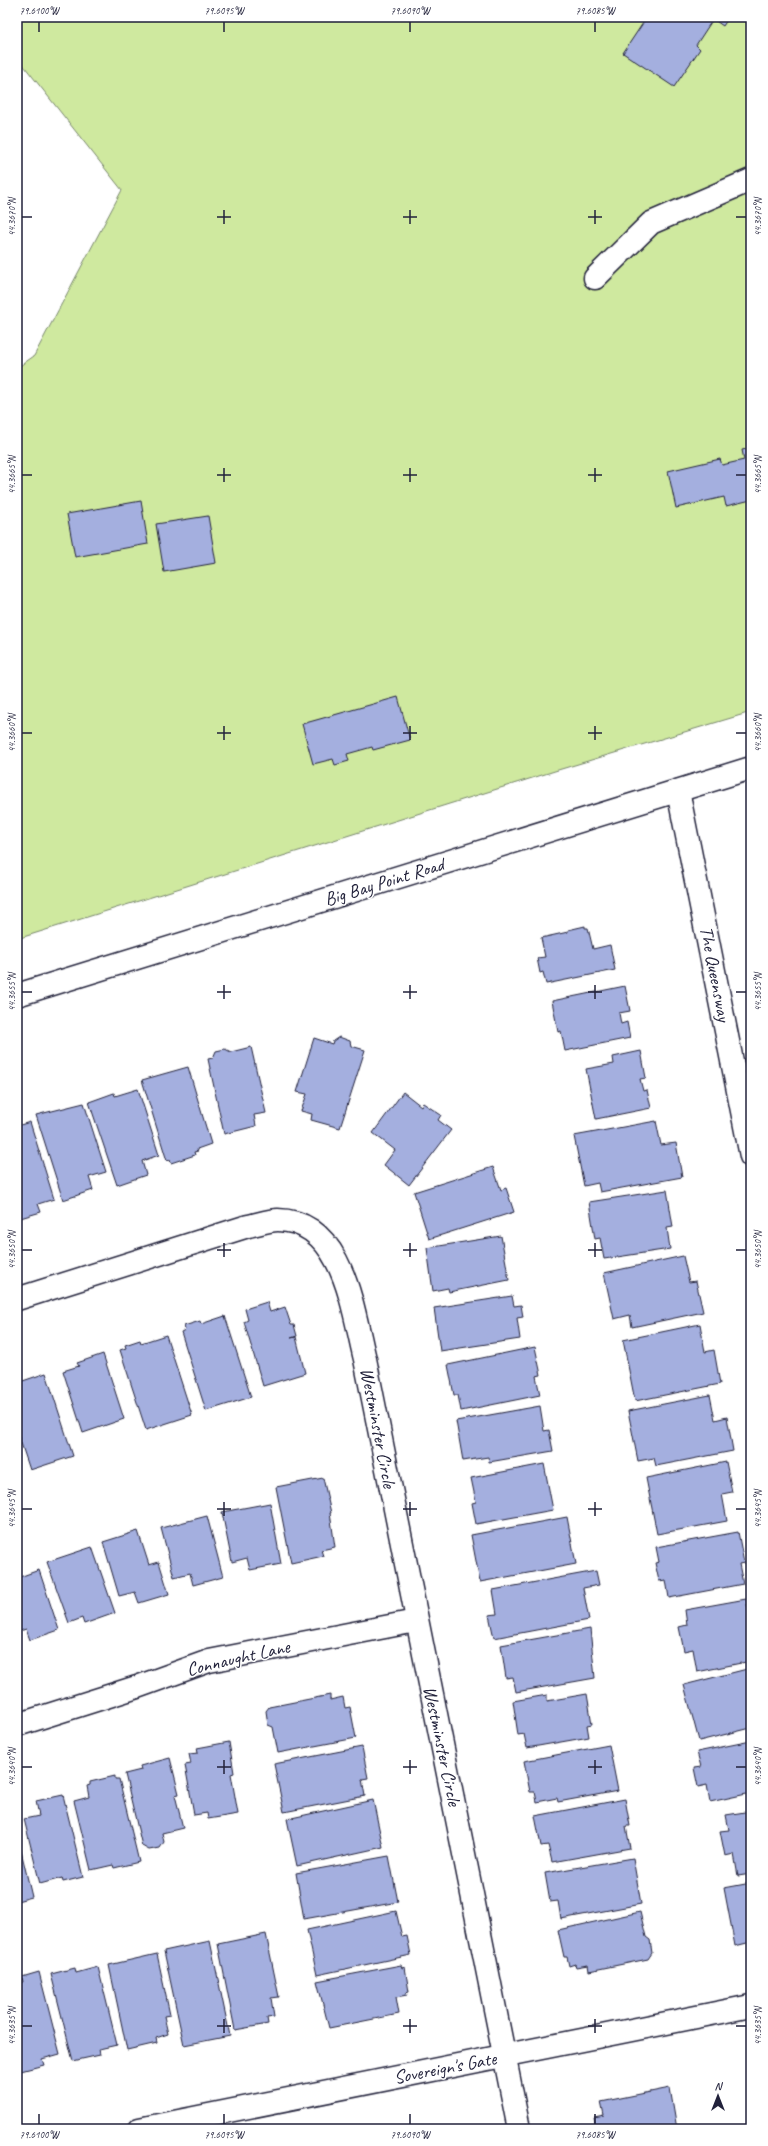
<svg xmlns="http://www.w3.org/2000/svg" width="768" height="2146" font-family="Caveat,sans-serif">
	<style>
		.green { fill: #cfe99f; stroke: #78866d }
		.building { fill: #a4afdf; stroke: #22223b }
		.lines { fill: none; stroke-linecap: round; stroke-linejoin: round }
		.minor-casing { stroke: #22223b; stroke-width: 25 }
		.major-casing { stroke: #22223b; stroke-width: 25 }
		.minor { stroke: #fff; stroke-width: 22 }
		.major { stroke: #fff; stroke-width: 22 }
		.ticks { fill: none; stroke: #22223b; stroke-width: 1.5 }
		.labels { text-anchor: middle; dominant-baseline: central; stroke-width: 3; stroke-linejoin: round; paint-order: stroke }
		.street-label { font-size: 19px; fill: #22223b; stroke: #fff }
		.neatline { fill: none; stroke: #22223b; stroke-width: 1.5 }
		.ticks-label { font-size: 10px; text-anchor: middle; fill: #22223b }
	</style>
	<rect width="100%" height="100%" fill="#fff"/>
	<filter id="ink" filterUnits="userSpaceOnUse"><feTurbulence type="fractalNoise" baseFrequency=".025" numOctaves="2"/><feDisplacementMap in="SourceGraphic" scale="8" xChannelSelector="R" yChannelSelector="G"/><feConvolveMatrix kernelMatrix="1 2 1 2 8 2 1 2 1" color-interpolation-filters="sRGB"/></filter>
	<g filter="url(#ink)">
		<polygon class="green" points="17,17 751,17 751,712 558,770 17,939 17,368 34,356 122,190 17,57"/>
		<g class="building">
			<polygon points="647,17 729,17 723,26 713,19 696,45 700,49 674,87 623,53"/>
			<polygon points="751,448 751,500 726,506 724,497 676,508 668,471 720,459 722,465 744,460 742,450"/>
			<polygon points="141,501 148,544 75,557 67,514"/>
			<polygon points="208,516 216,563 164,572 156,524"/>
			<polygon points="398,697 410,740 373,750 372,747 347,754 349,761 335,765 333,759 313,764 302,724"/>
			<polygon points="585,926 585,928 588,928 593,949 610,945 615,970 546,984 543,972 540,973 537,958 545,957 541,938 568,932 568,930"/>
			<polygon points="625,986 630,1011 619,1013 621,1024 627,1022 630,1038 565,1051 561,1031 558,1032 552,1001"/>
			<polygon points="339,1037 350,1041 351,1046 365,1050 340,1128 311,1120 312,1114 301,1111 307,1094 297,1092 314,1038 332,1044 333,1041"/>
			<polygon points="251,1047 266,1113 254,1115 256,1126 224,1134 208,1059 213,1058 216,1051 225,1049 231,1052"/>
			<polygon points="641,1051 646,1078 640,1079 643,1091 647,1090 651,1108 596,1119 586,1069 614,1064 613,1057"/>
			<polygon points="188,1067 211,1144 197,1149 198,1151 194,1152 195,1155 171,1163 170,1160 167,1161 142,1080"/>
			<polygon points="138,1089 159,1155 142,1161 146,1175 117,1185 89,1102 114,1093 115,1096"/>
			<polygon points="403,1092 421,1106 423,1103 441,1115 438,1120 451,1130 409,1185 384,1165 395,1150 373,1133"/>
			<polygon points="84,1103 106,1172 89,1177 93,1190 63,1200 36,1115"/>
			<polygon points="656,1121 661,1145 676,1143 682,1177 600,1192 598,1183 584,1186 574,1136"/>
			<polygon points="30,1122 54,1199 38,1204 41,1212 17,1219 17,1126"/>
			<polygon points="493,1167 501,1190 506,1188 514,1212 429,1239 414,1192"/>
			<polygon points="667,1190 673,1227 667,1228 670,1249 604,1259 600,1238 595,1239 589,1202"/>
			<polygon points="501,1236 509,1280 449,1292 448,1288 433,1291 427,1248"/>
			<polygon points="683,1256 689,1282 696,1281 703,1312 632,1327 630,1315 614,1319 604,1273"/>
			<polygon points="512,1296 514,1306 521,1305 523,1317 517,1318 520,1339 440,1351 434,1308"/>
			<polygon points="267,1302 270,1312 285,1307 291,1325 294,1325 297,1336 291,1338 296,1337 305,1373 263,1386 244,1322 248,1320 245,1309"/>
			<polygon points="225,1316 251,1397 206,1411 181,1332 185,1330 184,1326 200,1321 201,1324"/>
			<polygon points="700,1324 705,1352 714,1350 720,1384 635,1401 623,1340"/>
			<polygon points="166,1335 192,1415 146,1430 120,1350 126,1348 125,1345 140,1340 141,1343"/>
			<polygon points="535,1347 541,1375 536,1376 540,1395 461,1411 458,1395 454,1395 448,1365"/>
			<polygon points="103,1354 124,1419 83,1433 63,1371 79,1366 77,1363"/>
			<polygon points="46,1373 73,1456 30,1470 17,1431 17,1383"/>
			<polygon points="710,1395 715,1420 727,1417 733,1451 656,1466 654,1458 638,1461 628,1411"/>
			<polygon points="540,1406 544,1431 549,1430 553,1451 489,1462 488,1457 463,1461 456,1421"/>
			<polygon points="726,1462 732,1492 722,1494 727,1521 657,1534 646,1478"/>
			<polygon points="544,1464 553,1510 476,1524 472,1503 476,1502 471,1478"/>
			<polygon points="323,1478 331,1513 330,1513 335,1547 321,1550 323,1556 291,1563 276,1487"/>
			<polygon points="270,1503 281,1564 250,1570 247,1558 232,1562 222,1512"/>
			<polygon points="207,1516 223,1577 193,1585 190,1573 174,1577 161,1528"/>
			<polygon points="567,1517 576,1564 480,1582 471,1535"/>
			<polygon points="138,1531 149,1565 159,1562 169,1594 139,1603 135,1592 119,1596 103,1542"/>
			<polygon points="738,1532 744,1563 739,1564 743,1584 669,1598 666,1580 659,1581 655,1563 659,1562 656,1547"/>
			<polygon points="92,1547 115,1613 84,1624 82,1618 69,1623 47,1562"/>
			<polygon points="39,1570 59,1630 30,1640 26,1629 17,1632 17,1578"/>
			<polygon points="596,1571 599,1585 583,1588 589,1620 494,1638 489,1615 497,1614 493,1590"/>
			<polygon points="746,1599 751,1626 751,1661 697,1672 693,1649 684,1651 679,1627 687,1625 685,1610"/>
			<polygon points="590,1629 595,1678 516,1692 513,1677 506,1678 501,1645"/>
			<polygon points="751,1668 751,1728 699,1741 684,1685"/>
			<polygon points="587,1694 592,1724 587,1725 589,1737 527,1748 524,1734 518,1735 513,1701 547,1695 547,1701"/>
			<polygon points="330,1695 330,1700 343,1697 345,1708 350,1707 356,1738 278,1753 273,1727 268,1725 266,1711 269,1707"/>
			<polygon points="751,1741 751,1793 710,1802 707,1785 698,1787 694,1768 701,1767 697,1752"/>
			<polygon points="229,1742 234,1773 231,1774 238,1814 208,1819 207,1813 194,1815 185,1765 191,1764 189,1754 198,1753 197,1748"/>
			<polygon points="609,1745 618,1791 558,1802 557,1798 537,1802 535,1792 530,1792 524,1761"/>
			<polygon points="362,1747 368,1778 362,1779 365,1796 284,1812 274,1764"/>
			<polygon points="170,1758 179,1794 175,1795 183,1828 162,1833 164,1842 160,1848 149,1850 142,1846 125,1774 141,1770 140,1766"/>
			<polygon points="115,1776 115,1779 119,1779 139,1862 114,1868 113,1865 91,1870 74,1801 89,1797 87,1786 90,1785 90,1782"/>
			<polygon points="63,1795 83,1877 63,1882 62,1878 40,1884 24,1819 39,1816 36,1801"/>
			<polygon points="625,1799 630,1826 626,1826 630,1848 552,1862 548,1845 541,1846 535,1816"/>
			<polygon points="373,1800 383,1847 297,1866 287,1819"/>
			<polygon points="751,1811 751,1874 738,1876 734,1854 725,1856 720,1831 729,1830 726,1815"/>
			<polygon points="17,1834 32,1897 17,1901"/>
			<polygon points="389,1856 398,1902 304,1919 296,1873"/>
			<polygon points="633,1858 641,1904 561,1919 558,1901 550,1902 545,1873"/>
			<polygon points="751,1883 751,1942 735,1946 724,1888"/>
			<polygon points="396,1911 402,1937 407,1936 411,1955 317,1975 307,1930"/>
			<polygon points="640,1912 646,1937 650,1940 652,1953 648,1959 589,1971 588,1965 576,1967 575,1964 569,1966 567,1957 564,1957 558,1930"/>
			<polygon points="266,1934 279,1997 271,1998 274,2017 267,2018 268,2024 235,2030 218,1944"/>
			<polygon points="210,1941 230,2036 184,2045 164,1951"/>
			<polygon points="157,1954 170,2015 164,2016 168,2034 156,2038 157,2043 127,2050 109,1965"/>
			<polygon points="401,1965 402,1968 405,1967 409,1992 406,1993 407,1995 396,1997 399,2014 329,2028 317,1981"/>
			<polygon points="98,1967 117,2045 99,2049 100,2055 73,2061 51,1974 75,1968 76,1973"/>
			<polygon points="39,1972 60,2054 42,2059 44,2065 17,2072 17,1983 23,1982 22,1977"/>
			<polygon points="670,2088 677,2129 596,2129 594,2118 604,2116 601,2102"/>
		</g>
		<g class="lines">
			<g class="minor-casing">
				<g id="minor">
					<polyline points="595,278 651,223 751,180"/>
					<polyline points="678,791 751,1156"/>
					<path d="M17,1299l231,-73c10,-2 21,-6 30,-6 66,1 75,92 87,139l154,770"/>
					<polyline points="17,1725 137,1687 209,1661 416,1621"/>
					<polyline points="139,2129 751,2006"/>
				</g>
			</g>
			<g class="major-casing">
				<polyline id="major" points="17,995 751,768"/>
			</g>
			<use href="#minor" class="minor"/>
			<use href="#major" class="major"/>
		</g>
	</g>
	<path class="ticks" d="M39,22v10M224,22v10M410,22v10M595,22v10M224,210v14M410,210v14M595,210v14M22,217h10M217,217h14M403,217h14M588,217h14M736,217h10M224,468v14M410,468v14M595,468v14M22,475h10M217,475h14M403,475h14M588,475h14M736,475h10M224,726v14M410,726v14M595,726v14M22,733h10M217,733h14M403,733h14M588,733h14M736,733h10M224,985v14M410,985v14M595,985v14M22,992h10M217,992h14M403,992h14M588,992h14M736,992h10M224,1243v14M410,1243v14M595,1243v14M22,1250h10M217,1250h14M403,1250h14M588,1250h14M736,1250h10M224,1502v14M410,1502v14M595,1502v14M22,1509h10M217,1509h14M403,1509h14M588,1509h14M736,1509h10M224,1760v14M410,1760v14M595,1760v14M22,1767h10M217,1767h14M403,1767h14M588,1767h14M736,1767h10M224,2019v14M410,2019v14M595,2019v14M22,2026h10M217,2026h14M403,2026h14M588,2026h14M736,2026h10M39,2114v10M224,2114v10M410,2114v10M595,2114v10"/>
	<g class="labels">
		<g class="street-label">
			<text transform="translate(384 882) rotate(-17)">Big Bay Point Road</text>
			<text transform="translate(715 974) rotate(79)">The Queensway</text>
			<text transform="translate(378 1428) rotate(79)">Westminster Circle</text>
			<text transform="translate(238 1658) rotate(-13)">Connaught Lane</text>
			<text transform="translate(442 1746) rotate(78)">Westminster Circle</text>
			<text transform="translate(445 2068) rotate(-11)">Sovereign's Gate</text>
		</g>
	</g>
	<rect width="768" height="2146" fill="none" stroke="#fff" stroke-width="44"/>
	<g transform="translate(718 2096)" stroke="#ffffff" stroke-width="3" paint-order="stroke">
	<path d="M0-3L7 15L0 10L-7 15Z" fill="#22223b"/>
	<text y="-6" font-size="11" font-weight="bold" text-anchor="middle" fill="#22223b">N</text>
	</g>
	<rect x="22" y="22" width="724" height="2102" class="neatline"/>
	<g class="ticks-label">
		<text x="39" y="14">79.6100°W</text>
		<text x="224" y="14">79.6095°W</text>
		<text x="410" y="14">79.6090°W</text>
		<text x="595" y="14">79.6085°W</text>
		<text transform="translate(11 217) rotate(-90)" y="4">44.3670°N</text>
		<text transform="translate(757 217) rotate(-90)" y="4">44.3670°N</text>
		<text transform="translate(11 475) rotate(-90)" y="4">44.3665°N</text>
		<text transform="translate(757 475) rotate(-90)" y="4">44.3665°N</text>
		<text transform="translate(11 733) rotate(-90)" y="4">44.3660°N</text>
		<text transform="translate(757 733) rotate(-90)" y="4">44.3660°N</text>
		<text transform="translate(11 992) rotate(-90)" y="4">44.3655°N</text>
		<text transform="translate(757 992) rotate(-90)" y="4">44.3655°N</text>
		<text transform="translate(11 1250) rotate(-90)" y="4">44.3650°N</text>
		<text transform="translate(757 1250) rotate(-90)" y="4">44.3650°N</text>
		<text transform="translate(11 1509) rotate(-90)" y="4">44.3645°N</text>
		<text transform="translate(757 1509) rotate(-90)" y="4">44.3645°N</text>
		<text transform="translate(11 1767) rotate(-90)" y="4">44.3640°N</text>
		<text transform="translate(757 1767) rotate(-90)" y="4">44.3640°N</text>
		<text transform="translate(11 2026) rotate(-90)" y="4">44.3635°N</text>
		<text transform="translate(757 2026) rotate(-90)" y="4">44.3635°N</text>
		<text x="39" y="2138">79.6100°W</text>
		<text x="224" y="2138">79.6095°W</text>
		<text x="410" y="2138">79.6090°W</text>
		<text x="595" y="2138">79.6085°W</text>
	</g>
</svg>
